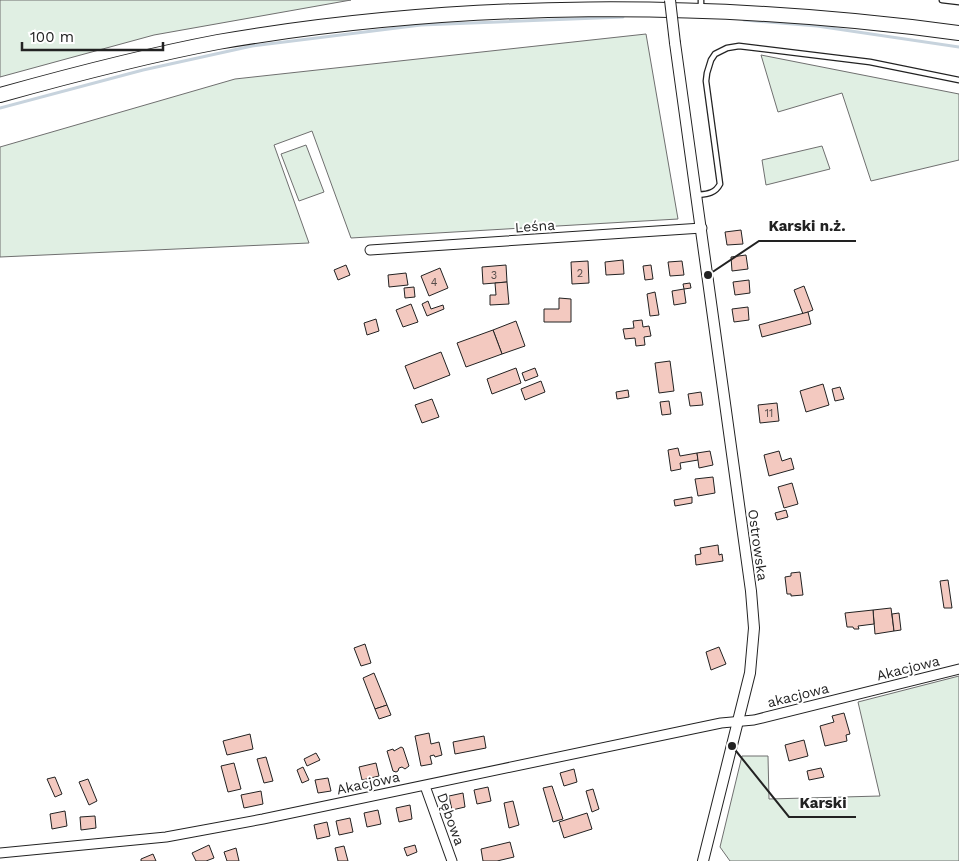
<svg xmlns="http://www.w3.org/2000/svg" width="959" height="861" font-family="'Work Sans',sans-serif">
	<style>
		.green { fill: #e0efe3; stroke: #6f6f6f }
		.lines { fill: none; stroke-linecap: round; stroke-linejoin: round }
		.stream { stroke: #c7d3dd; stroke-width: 3 }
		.building { fill: #f3c9c0; stroke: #222 }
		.service-casing { stroke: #222; stroke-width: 7 }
		.minor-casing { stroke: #222; stroke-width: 11 }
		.tertiary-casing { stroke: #222; stroke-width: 12 }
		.trunk-casing { stroke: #222; stroke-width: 16 }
		.service { stroke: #fff; stroke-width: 4.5 }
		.minor { stroke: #fff; stroke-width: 9 }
		.tertiary { stroke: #fff; stroke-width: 10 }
		.trunk { stroke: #fff; stroke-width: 14 }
		.tertiary-bridge-casing { stroke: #222; stroke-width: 12; stroke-linecap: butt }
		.tertiary-bridge { stroke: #fff; stroke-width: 10 }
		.labels { text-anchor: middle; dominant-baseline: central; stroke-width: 4; stroke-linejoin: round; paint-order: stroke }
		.number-label { font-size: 11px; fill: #564c4a }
		.street-label { font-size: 14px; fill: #222; stroke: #fff }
		.leader { fill: none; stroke: #222; stroke-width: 2 }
		.callout-dot { fill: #222; stroke: #fff; stroke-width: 2 }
		.callout-label { font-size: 15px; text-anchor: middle; font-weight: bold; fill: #222; stroke: #fff; stroke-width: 4; stroke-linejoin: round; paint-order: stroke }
	</style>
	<rect width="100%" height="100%" fill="#fff"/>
	<g class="green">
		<polygon points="0,0 351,0 154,35 0,77"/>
		<polygon points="646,34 678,219 351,238 312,131 274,145 309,243 0,257 0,147 235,79"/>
		<polygon points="761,55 959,94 959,160 871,181 842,93 778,112"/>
		<polygon points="306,145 324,192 299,201 281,154"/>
		<polygon points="822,146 830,169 766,185 762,160"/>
		<polygon points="959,676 959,861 730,861 720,847 742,756 768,756 769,799 880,796 858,702"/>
	</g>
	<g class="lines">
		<g class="stream">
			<polyline points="744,20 817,26 959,47"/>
			<polyline points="0,108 143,70 252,46 421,25 623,17"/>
		</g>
	</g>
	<g class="building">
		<polygon points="741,230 743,244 727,245 725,232"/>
		<polygon points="746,255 748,269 732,271 731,257"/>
		<polygon points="623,260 624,274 606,275 605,262"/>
		<polygon points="588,261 589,283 572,284 571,262"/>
		<polygon points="682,261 684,275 670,276 668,262"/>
		<polygon points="346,265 350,275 338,280 334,270"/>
		<polygon points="506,265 507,282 483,284 482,267"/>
		<polygon points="651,265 653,279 645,280 643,266"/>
		<polygon points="440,268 448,288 429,296 421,276"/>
		<polygon points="406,273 408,285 389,287 388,275"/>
		<polygon points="749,280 750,293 735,295 733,282"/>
		<polygon points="507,282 509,304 490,305 490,295 496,295 495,283"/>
		<polygon points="690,283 691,288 684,289 683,284"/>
		<polygon points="804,286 813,310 803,314 794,290"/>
		<polygon points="414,287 415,297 405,298 404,288"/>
		<polygon points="684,289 686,303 674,305 672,291"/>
		<polygon points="655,292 659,315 650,316 647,294"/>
		<polygon points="559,298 571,299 571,322 544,322 544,309 559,309"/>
		<polygon points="428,301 431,309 443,305 444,309 427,316 422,304"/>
		<polygon points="411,304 418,322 403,327 396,310"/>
		<polygon points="748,307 749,320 734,322 732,309"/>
		<polygon points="808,312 811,324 762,337 759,325"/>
		<polygon points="376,319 379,331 367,335 364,323"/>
		<polygon points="642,320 643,327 649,326 651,336 644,337 645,345 636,346 635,338 625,339 623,329 634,328 633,321"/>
		<polygon points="516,321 525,346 502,354 493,330"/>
		<polygon points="493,330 502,354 466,367 457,343"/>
		<polygon points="441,352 450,375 414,389 405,366"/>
		<polygon points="670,361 674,391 659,393 655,363"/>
		<polygon points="516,368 521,383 492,394 487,379"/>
		<polygon points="535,368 538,376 525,381 522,373"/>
		<polygon points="541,381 545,392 525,400 521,389"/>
		<polygon points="823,384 829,405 806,412 800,391"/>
		<polygon points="840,387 844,399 835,401 832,389"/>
		<polygon points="628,390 629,397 617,399 616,392"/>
		<polygon points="701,392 703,405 690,406 688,394"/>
		<polygon points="432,399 439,417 422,423 415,405"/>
		<polygon points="669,401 671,414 662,415 660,402"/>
		<polygon points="777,403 779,421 760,423 758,405"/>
		<polygon points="678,448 680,456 697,453 698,460 680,463 681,469 671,471 668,450"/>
		<polygon points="710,451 713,465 699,468 697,453"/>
		<polygon points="779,451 782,461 791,458 794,469 769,476 764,455"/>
		<polygon points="713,477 715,493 698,496 695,479"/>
		<polygon points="792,483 798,504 784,508 778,487"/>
		<polygon points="692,497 692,503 675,506 674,500"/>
		<polygon points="786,510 788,517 777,520 775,513"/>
		<polygon points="718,545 719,555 722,554 723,561 696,565 695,555 701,554 700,548"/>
		<polygon points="800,572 803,595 791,596 791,594 787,594 785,577 791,576 791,573"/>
		<polygon points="948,580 952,608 944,608 940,581"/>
		<polygon points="891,608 894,631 875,634 873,610"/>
		<polygon points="873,610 874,624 858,626 859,629 854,629 853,627 847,627 845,613"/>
		<polygon points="899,613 901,630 894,631 892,614"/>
		<polygon points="365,644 371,663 361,666 354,648"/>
		<polygon points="719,647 726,664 711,670 706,652"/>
		<polygon points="374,673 387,705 375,709 363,678"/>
		<polygon points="387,705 391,715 379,719 375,709"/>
		<polygon points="844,713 850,734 846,735 847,741 825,746 820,726 834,722 832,716"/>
		<polygon points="429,733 431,744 439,742 442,755 435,757 434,755 430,756 432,764 421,766 415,736"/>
		<polygon points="250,734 253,749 227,755 223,741"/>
		<polygon points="484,736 486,748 455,754 453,742"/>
		<polygon points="804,740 808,756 789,761 785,745"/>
		<polygon points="401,747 403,748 409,766 405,769 402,767 399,768 398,771 396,772 393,771 387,751 393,749 394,751"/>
		<polygon points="316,753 320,760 307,766 304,759"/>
		<polygon points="266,757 273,781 264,783 257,759"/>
		<polygon points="234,763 241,789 228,792 221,766"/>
		<polygon points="376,763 379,776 362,780 359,767"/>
		<polygon points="303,767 309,780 302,783 297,770"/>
		<polygon points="821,768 824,777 809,780 807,771"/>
		<polygon points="574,769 577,782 564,786 560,773"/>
		<polygon points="55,777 62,794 55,797 47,779"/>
		<polygon points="328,778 331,791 318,793 315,780"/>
		<polygon points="88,779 97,801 89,805 79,782"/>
		<polygon points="552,786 563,819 553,822 543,788"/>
		<polygon points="488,787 491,801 477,804 474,790"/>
		<polygon points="593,789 599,809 592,812 586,791"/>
		<polygon points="261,791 263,804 244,808 241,795"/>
		<polygon points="463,793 465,807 452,810 449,796"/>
		<polygon points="513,801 519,825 509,828 504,803"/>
		<polygon points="410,805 412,819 399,822 396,808"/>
		<polygon points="378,810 381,824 367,827 364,813"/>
		<polygon points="65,811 67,826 52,829 50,814"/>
		<polygon points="587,813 592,829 564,838 559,822"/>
		<polygon points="95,816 96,828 81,830 80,817"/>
		<polygon points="350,818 353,832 339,835 336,821"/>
		<polygon points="327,822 330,836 317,839 314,825"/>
		<polygon points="510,842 514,857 497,861 483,861 481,849"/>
		<polygon points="209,845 214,858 206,861 196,861 192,853"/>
		<polygon points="415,845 417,852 407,856 404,848"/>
		<polygon points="344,846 348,861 338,861 335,848"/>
		<polygon points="236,848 239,861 227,861 224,852"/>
		<polygon points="153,854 156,861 141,861 141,859"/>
	</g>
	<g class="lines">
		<g class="service-casing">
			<g id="service">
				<polyline points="701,0 701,7"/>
				<polyline points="942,0 959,2"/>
				<path d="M697,195c9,-1 18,-1 23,-11l-14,-103 1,-8 4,-13 4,-6 12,-6 12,-2 131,16 89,18"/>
			</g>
		</g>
		<g class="minor-casing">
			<g id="minor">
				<polyline points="370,250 702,228"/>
				<polyline points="425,786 452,861"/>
				<polyline points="0,853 166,837 263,819 721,723 754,720 959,669"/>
			</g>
		</g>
		<g class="tertiary-casing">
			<polyline id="tertiary" points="675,43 751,591 754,628 750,673 703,861"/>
		</g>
		<g class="trunk-casing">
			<path id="trunk" d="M0,95c72,-20 144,-39 218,-53 243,-42 497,-42 741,-9"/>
		</g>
		<use href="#service" class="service"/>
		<use href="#minor" class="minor"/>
		<use href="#tertiary" class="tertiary"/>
		<use href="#trunk" class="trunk"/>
		<g class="tertiary-bridge-casing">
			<polyline id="tertiary-bridge" points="670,0 675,43"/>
		</g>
		<use href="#tertiary-bridge" class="tertiary-bridge"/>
	</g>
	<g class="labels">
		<g class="number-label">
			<text x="580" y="273">2</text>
			<text x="494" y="275">3</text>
			<text x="434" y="282">4</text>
			<text x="769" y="413">11</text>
		</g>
		<g class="street-label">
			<text transform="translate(535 226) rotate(-4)">Leśna</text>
			<text transform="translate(758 545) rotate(82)">Ostrowska</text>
			<text transform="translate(908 668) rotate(-14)">Akacjowa</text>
			<text transform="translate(798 695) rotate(-14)">akacjowa</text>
			<text transform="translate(368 783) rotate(-12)">Akacjowa</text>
			<text transform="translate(451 819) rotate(70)">Dębowa</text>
		</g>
	</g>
	<path class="leader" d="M708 275L759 241H856M732 746L789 817H856"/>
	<g class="callout-dot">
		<circle cx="708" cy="275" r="5"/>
		<circle cx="732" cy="746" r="5"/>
	</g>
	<g class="callout-label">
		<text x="807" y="231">Karski n.ż.</text>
		<text x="823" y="808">Karski</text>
	</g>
	<path d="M22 42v8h141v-8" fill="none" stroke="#222222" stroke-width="2.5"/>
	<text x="30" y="42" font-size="15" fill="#222222" stroke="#ffffff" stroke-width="4" paint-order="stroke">100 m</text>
</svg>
